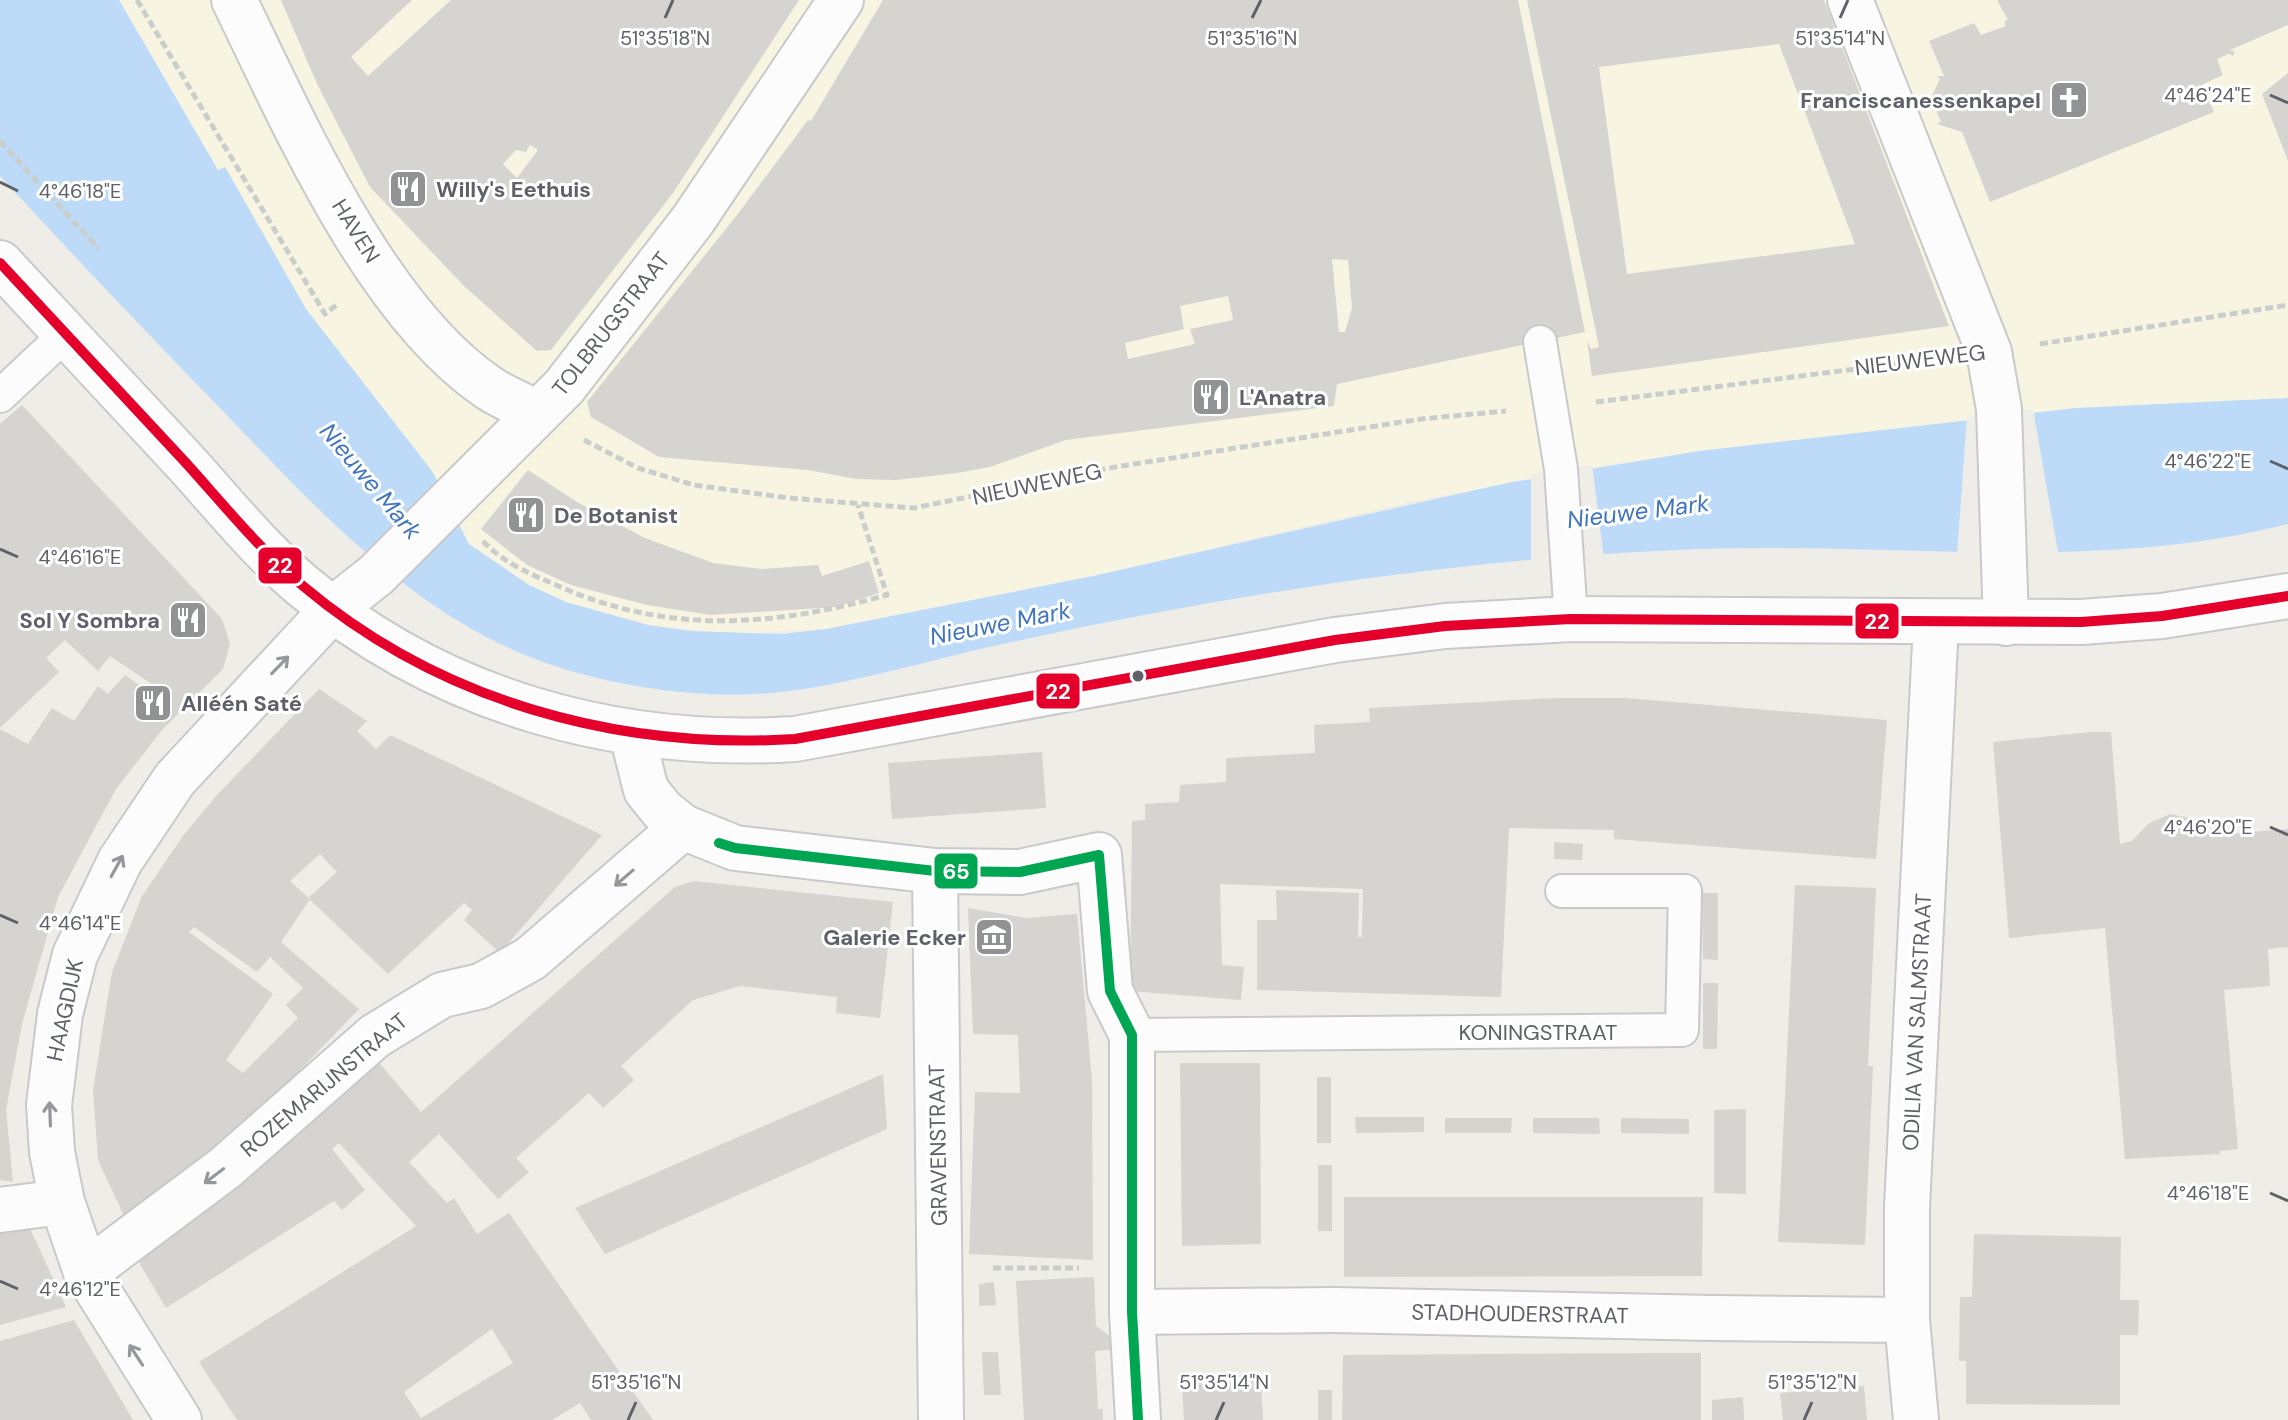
<svg xmlns="http://www.w3.org/2000/svg" width="2288" height="1420" font-family="'DM Sans',sans-serif">
	<style>
		.commercial { fill: #f7f4e2 }
		.water { fill: #bddbf8 }
		.pier { fill: #eeede8 }
		.building { fill: #d5d4d1; fill-rule: evenodd }
		.lines { fill: none; stroke-linecap: round; stroke-linejoin: round }
		.service-casing { stroke: #cac9c9; stroke-width: 36 }
		.pedestrian-casing { stroke: #cac9c9; stroke-width: 48 }
		.minor-casing { stroke: #cac9c9; stroke-width: 48 }
		.path { stroke: #cacecb; stroke-width: 5; stroke-dasharray: 8 4; stroke-linecap: butt }
		.service { stroke: #fcfcfc; stroke-width: 32 }
		.pedestrian { stroke: #fcfcfc; stroke-width: 44 }
		.minor { stroke: #fcfcfc; stroke-width: 44 }
		.bus-1-casing { stroke: #fff; stroke-width: 16 }
		.bus-2-casing { stroke: #fff; stroke-width: 16 }
		.bus-1 { stroke: #e4002b; stroke-width: 10 }
		.bus-2 { stroke: #00a651; stroke-width: 10 }
		.oneway { stroke: #95979b }
		.ticks { fill: none; stroke: #5e6167; stroke-width: 3 }
		.bus-dot { fill: #5e6167; stroke: #fff; stroke-width: 3 }
		.labels { text-anchor: middle; dominant-baseline: central; stroke-width: 6; stroke-linejoin: round; paint-order: stroke }
		.poi-label { font-size: 22px; font-weight: bold; fill: #5e6167; stroke: #fff; text-anchor: start }
		.street-label { font-size: 22px; fill: #5e6167; stroke: #fff }
		.water-label { font-size: 24px; font-style: italic; fill: #4176bf; stroke: #fff }
		.ticks-label { font-size: 20px; text-anchor: middle; fill: #5e6167; stroke: #fff; stroke-width: 6; stroke-linejoin: round; paint-order: stroke }
		.line-badge { stroke: #fff; stroke-width: 3 }
		.badge-label { font-size: 22px; text-anchor: middle; font-weight: bold; fill: #fff }
	</style>
	<rect width="100%" height="100%" fill="#eeede8"/>
	<polygon class="commercial" points="119,0 2288,0 2288,398 2076,408 1612,464 1410,502 1093,576 826,629 736,634 648,625 566,602 529,585 469,544 432,471 306,309 226,168 218,171"/>
	<path class="water" d="M0,0h119l99,170 7,-3 81,142 126,162 37,73 60,41 37,17 82,23 42,6 92,3 44,-5 267,-53 414,-93 192,-32 377,-43 212,-10v126c-193,49 -391,18 -587,25 -245,9 -482,47 -721,100 -68,16 -138,37 -208,44 -68,6 -147,-5 -211,-25 -144,-45 -244,-160 -345,-264 -73,-75 -145,-151 -216,-228z"/>
	<g class="pier">
		<polygon points="2033,409 2059,558 1957,556 1967,416"/>
		<polygon points="1592,465 1604,558 1531,564 1531,474"/>
	</g>
	<g class="building">
		<path d="M281,0h131l-61,57 17,19 83,-76h348l-126,193 -122,157 -14,1 -73,-65 -94,-99 -52,-101zM530,145l8,5 -21,28 -14,-14 13,-14 10,2z"/>
		<path d="M883,0h635l67,332 -248,52 -3,22 -268,34 -76,27 -33,6 -61,7 -40,-1 -48,-9 -149,-13 -68,-40 -4,-15 150,-187 71,-95 3,1zM1332,259l16,1 4,48 -7,24h-6zM1228,296l5,24 -43,9 5,15 -67,15 -3,-16 59,-14 -4,-23z"/>
		<path d="M1527,0h297l125,326 -357,50 -5,-35 4,8 8,-2zM1779,44l76,200 -228,30 -28,-207z"/>
		<polygon points="1997,0 2288,0 2288,25 2230,50 2235,52 2233,56 2229,54 2217,59 2223,75 2203,84 2214,112 1990,202 1962,132 1937,124 1941,121 1932,102 1929,102 1940,79 1937,76 1944,76 1929,41 1974,23 1981,35 2006,26 2004,21 2008,20"/>
		<polygon points="2288,73 2288,161 2262,94"/>
		<polygon points="22,405 222,619 230,644 223,669 162,730 116,789 58,897 22,1024 6,1110 13,1182 0,1180 0,729 28,744 52,708 74,721 98,686 108,694 125,675 146,690 152,684 110,656 98,671 65,640 46,658 59,672 0,728 0,424"/>
		<polygon points="528,470 577,502 645,538 713,563 761,569 818,565 822,576 869,561 879,593 836,607 711,615 647,605 571,585 527,565 481,529"/>
		<path d="M319,689l48,32 -10,10 19,18 14,-14 212,100 -102,118 -36,-33 8,-10 -8,-7 -76,71 -80,-76 29,-26 -17,-18 -30,27 20,18 -29,43 78,67 -112,116 -122,93 -27,-58 -5,-70 19,-118 30,-76 41,-60 33,-40zM194,927l63,45 13,-15 33,31 -17,17 12,13 -55,55 -17,-13 47,-66 -84,-62z"/>
		<polygon points="1556,698 1626,698 1887,720 1876,859 1614,839 1614,830 1509,828 1501,997 1257,990 1257,920 1277,920 1276,890 1359,893 1358,937 1362,937 1363,889 1220,884 1222,965 1244,967 1241,1000 1130,991 1132,821 1145,820 1145,804 1179,802 1180,785 1226,782 1226,758 1315,753 1314,725 1370,722 1369,708"/>
		<polygon points="2091,732 2111,732 2120,844 2132,841 2148,824 2170,814 2195,819 2213,835 2288,829 2288,947 2268,949 2270,986 2224,990 2238,1149 2219,1151 2220,1154 2125,1159 2105,928 2009,938 1993,742"/>
		<polygon points="1042,752 1046,808 892,819 888,763"/>
		<polygon points="1554,842 1583,844 1582,860 1554,859"/>
		<path d="M694,881l199,21 -13,116 -44,-5 1,-16 -97,-11 -47,14 -72,66 13,14 -31,28 -14,-15 -73,65 13,14 -31,27 -59,-65 -30,28 38,41 7,-5 23,36 32,-21 144,207h-62l-11,-17 -28,17h-315l-38,-58 217,-136 -77,-83 -7,6 33,41 -23,20 -8,-9 -168,107 -32,-54 242,-195 45,53 254,-225zM492,1329l21,34 -92,55 -17,-26z"/>
		<polygon points="1795,885 1876,888 1868,1066 1873,1066 1865,1245 1778,1242"/>
		<polygon points="1702,893 1718,893 1718,960 1703,959"/>
		<polygon points="968,908 1026,918 1077,914 1092,1080 1093,1260 969,1254 975,1092 1020,1093 1018,1035 973,1034"/>
		<polygon points="1703,983 1718,983 1717,1049 1703,1049"/>
		<polygon points="1180,1063 1260,1063 1261,1244 1182,1246"/>
		<polygon points="883,1074 887,1129 605,1254 575,1208"/>
		<rect x="1317" y="1077" width="14" height="66"/>
		<polygon points="1746,1109 1746,1194 1714,1193 1714,1110"/>
		<polygon points="1355,1117 1424,1117 1424,1132 1356,1133"/>
		<polygon points="1445,1118 1512,1118 1511,1133 1445,1133"/>
		<polygon points="1533,1118 1599,1118 1600,1134 1533,1133"/>
		<polygon points="1621,1118 1689,1119 1689,1134 1621,1133"/>
		<rect x="1318" y="1165" width="14" height="66"/>
		<polygon points="1344,1197 1703,1197 1702,1276 1344,1277"/>
		<polygon points="28,1224 66,1307 0,1325 0,1230"/>
		<polygon points="1974,1234 2121,1237 2120,1300 2139,1300 2138,1335 2120,1335 2120,1405 1966,1404 1966,1361 1959,1361 1960,1297 1972,1297"/>
		<polygon points="1094,1277 1096,1326 1110,1336 1111,1350 1095,1351 1098,1409 1103,1409 1103,1420 1024,1420 1016,1281"/>
		<polygon points="994,1282 996,1305 979,1306 979,1284"/>
		<polygon points="74,1320 133,1420 0,1420 0,1341"/>
		<polygon points="982,1352 998,1352 1001,1395 984,1395"/>
		<polygon points="1656,1353 1701,1353 1701,1420 1342,1420 1343,1355"/>
		<polygon points="1261,1380 1263,1420 1184,1420 1182,1384"/>
		<polygon points="1864,1386 1867,1420 1783,1420 1780,1393"/>
		<rect x="1318" y="1390" width="14" height="30"/>
		<polygon points="1743,1397 1744,1420 1712,1420 1712,1400"/>
	</g>
	<g class="lines">
		<g class="service-casing">
			<g id="service">
				<polyline points="1540,342 1561,469 1571,619"/>
				<polyline points="0,396 66,334"/>
				<polyline points="1132,1035 1682,1030 1685,891 1562,891"/>
			</g>
		</g>
		<g class="pedestrian-casing">
			<g id="pedestrian">
				<polyline points="538,413 564,387 693,220 841,0"/>
				<polyline points="1333,1310 1712,1318"/>
			</g>
		</g>
		<g class="minor-casing">
			<g id="minor">
				<polyline points="1850,0 1989,352 1999,409 2006,623"/>
				<path d="M0,263c62,67 124,133 186,200 38,42 74,87 117,123 138,116 315,164 492,153l540,-99 110,-14 126,-7 510,3 81,-6 126,-20"/>
				<polyline points="632,734 646,790 663,811 683,827 735,848 935,871 1020,872 1099,855 1110,991 1132,1035 1132,1312 1138,1420"/>
				<polyline points="935,871 941,1420"/>
				<polyline points="0,1210 62,1202"/>
				<polyline points="86,1272 225,1168 375,1036 442,995 481,986 530,959 683,827"/>
				<polyline points="1132,1312 1333,1310"/>
				<polyline points="1712,1318 1907,1320"/>
				<path d="M179,1420l-93,-148 -24,-70 -10,-50 -3,-47 11,-91 15,-59 45,-94 55,-82 158,-170 43,-34 162,-162c-16,-8 -34,-15 -49,-25 -114,-77 -196,-267 -255,-388"/>
				<polyline points="1916,1420 1907,1320 1907,1207 1936,623"/>
			</g>
		</g>
		<g class="path">
			<polyline points="137,0 325,314 339,303"/>
			<polyline points="0,141 99,249"/>
			<polyline points="2040,344 2288,305"/>
			<polyline points="1596,402 1935,359"/>
			<polyline points="584,440 638,468 694,485 789,498 914,508 1109,468 1421,419 1506,411"/>
			<path d="M483,541c19,21 47,33 73,44 111,50 216,42 331,10l-29,-90"/>
			<polyline points="993,1268 1079,1268"/>
		</g>
		<use href="#service" class="service"/>
		<use href="#pedestrian" class="pedestrian"/>
		<use href="#minor" class="minor"/>
		<g class="bus-1-casing">
			<path id="bus-1" d="M0,263c62,67 124,133 186,200 38,42 74,87 117,123 138,116 315,164 492,153l540,-99 110,-14 126,-7 510,3 81,-6 126,-20"/>
		</g>
		<g class="bus-2-casing">
			<polyline id="bus-2" points="719,843 735,848 935,871 1020,872 1099,855 1110,991 1132,1035 1132,1312 1138,1420"/>
		</g>
		<use href="#bus-1" class="bus-1"/>
		<use href="#bus-2" class="bus-2"/>
	</g>
	<defs><path id="oneway-shaft" d="M-6 0H5M1.5-3L5.5 0L1.5 3" fill="none" stroke-width="1.6" stroke-linecap="round" stroke-linejoin="round" transform="scale(2)"/></defs>
	<g class="oneway">
		<use href="#oneway-shaft" transform="translate(280 665) rotate(-46)"/>
		<use href="#oneway-shaft" transform="translate(117 866) rotate(-61)"/>
		<use href="#oneway-shaft" transform="translate(624 878) rotate(139)"/>
		<use href="#oneway-shaft" transform="translate(50 1114) rotate(-92)"/>
		<use href="#oneway-shaft" transform="translate(214 1176) rotate(143)"/>
		<use href="#oneway-shaft" transform="translate(136 1355) rotate(-123)"/>
	</g>
	<path class="ticks" d="M665,18l8,-18M1252,18l9,-18M1840,18l8,-18M2270,95l18,8M0,182l18,9M2270,461l18,8M0,549l18,8M2270,827l18,8M0,915l18,8M2270,1193l18,8M0,1281l18,8M628,1420l8,-18M1216,1420l8,-18M1804,1420l8,-18"/>
	<defs>
		<g id="church-square" transform="scale(2)"><rect x="-9" y="-9" width="18" height="18" rx="4" fill="#909294" stroke="#fff"/><path d="M-1.2-6h2.4v3.5h3.3v2.4h-3.3V6h-2.4V-.1h-3.3v-2.4h3.3Z" fill="#fff"/></g>
		<g id="restaurant-square" transform="scale(2)"><rect x="-9" y="-9" width="18" height="18" rx="4" fill="#909294" stroke="#fff"/><path d="M-5-6h1v4h1v-4h1v4h1v-4h1v5L-1.5 .5V6h-2V.5L-5-1ZM5-6V6H3V1.5H1.5Q1.5-4 5-6Z" fill="#fff"/></g>
		<g id="museum-square" transform="scale(2)"><rect x="-9" y="-9" width="18" height="18" rx="4" fill="#909294" stroke="#fff"/><path d="M0-6L6-3V-2H-6V-3ZM-5-1h2V3h-2ZM-1-1h2V3h-2ZM3-1h2V3H3ZM-6 4H6V6H-6Z" fill="#fff"/></g>
	</defs>
	<g fill-rule="evenodd">
		<use href="#church-square" x="2069" y="100"/>
		<use href="#restaurant-square" x="408" y="189"/>
		<use href="#restaurant-square" x="1211" y="397"/>
		<use href="#restaurant-square" x="526" y="515"/>
		<use href="#restaurant-square" x="188" y="620"/>
		<use href="#restaurant-square" x="153" y="703"/>
		<use href="#museum-square" x="994" y="937"/>
	</g>
	<circle class="bus-dot" cx="1138" cy="676" r="7"/>
	<g class="labels">
		<g class="poi-label">
			<text x="2041" y="100" text-anchor="end">Franciscanessenkapel</text>
			<text x="436" y="189">Willy's Eethuis</text>
			<text x="1239" y="397">L'Anatra</text>
			<text x="554" y="515">De Botanist</text>
			<text x="160" y="620" text-anchor="end">Sol Y Sombra</text>
			<text x="181" y="703">Alléén Saté</text>
			<text x="966" y="937" text-anchor="end">Galerie Ecker</text>
		</g>
		<g class="street-label">
			<text transform="translate(356 231) rotate(58)">HAVEN</text>
			<text transform="translate(611 324) rotate(-52)">TOLBRUGSTRAAT</text>
			<text transform="translate(1920 360) rotate(-7)">NIEUWEWEG</text>
			<text transform="translate(1037 484) rotate(-12)">NIEUWEWEG</text>
			<text transform="translate(65 1010) rotate(-78)">HAAGDIJK</text>
			<text transform="translate(1917 1022) rotate(-87)">ODILIA VAN SALMSTRAAT</text>
			<text x="1538" y="1032">KONINGSTRAAT</text>
			<text transform="translate(324 1085) rotate(-40)">ROZEMARIJNSTRAAT</text>
			<text transform="translate(938 1145) rotate(-91)">GRAVENSTRAAT</text>
			<text transform="translate(1520 1314) rotate(1)">STADHOUDERSTRAAT</text>
		</g>
		<g class="water-label">
			<text transform="translate(371 481) rotate(50)">Nieuwe Mark</text>
			<text transform="translate(1638 511) rotate(-7)">Nieuwe Mark</text>
			<text transform="translate(1000 623) rotate(-11)">Nieuwe Mark</text>
		</g>
	</g>
	<g class="ticks-label">
		<text x="1252" y="45">51°35'16"N</text>
		<text x="1840" y="45">51°35'14"N</text>
		<text x="665" y="45">51°35'18"N</text>
		<text x="2208" y="102">4°46'24"E</text>
		<text x="80" y="198">4°46'18"E</text>
		<text x="2208" y="468">4°46'22"E</text>
		<text x="80" y="564">4°46'16"E</text>
		<text x="2208" y="834">4°46'20"E</text>
		<text x="80" y="930">4°46'14"E</text>
		<text x="2208" y="1200">4°46'18"E</text>
		<text x="80" y="1296">4°46'12"E</text>
		<text x="636" y="1389">51°35'16"N</text>
		<text x="1224" y="1389">51°35'14"N</text>
		<text x="1812" y="1389">51°35'12"N</text>
	</g>
	<g class="line-badge">
		<rect x="257" y="546" width="46" height="39" rx="8" fill="#e4002b"/>
		<rect x="1854" y="602" width="46" height="38" rx="8" fill="#e4002b"/>
		<rect x="1035" y="672" width="46" height="38" rx="8" fill="#e4002b"/>
		<rect x="933" y="852" width="46" height="38" rx="8" fill="#00a651"/>
	</g>
	<g class="badge-label">
		<text x="280" y="573">22</text>
		<text x="1877" y="629">22</text>
		<text x="1058" y="699">22</text>
		<text x="956" y="879">65</text>
	</g>
</svg>
